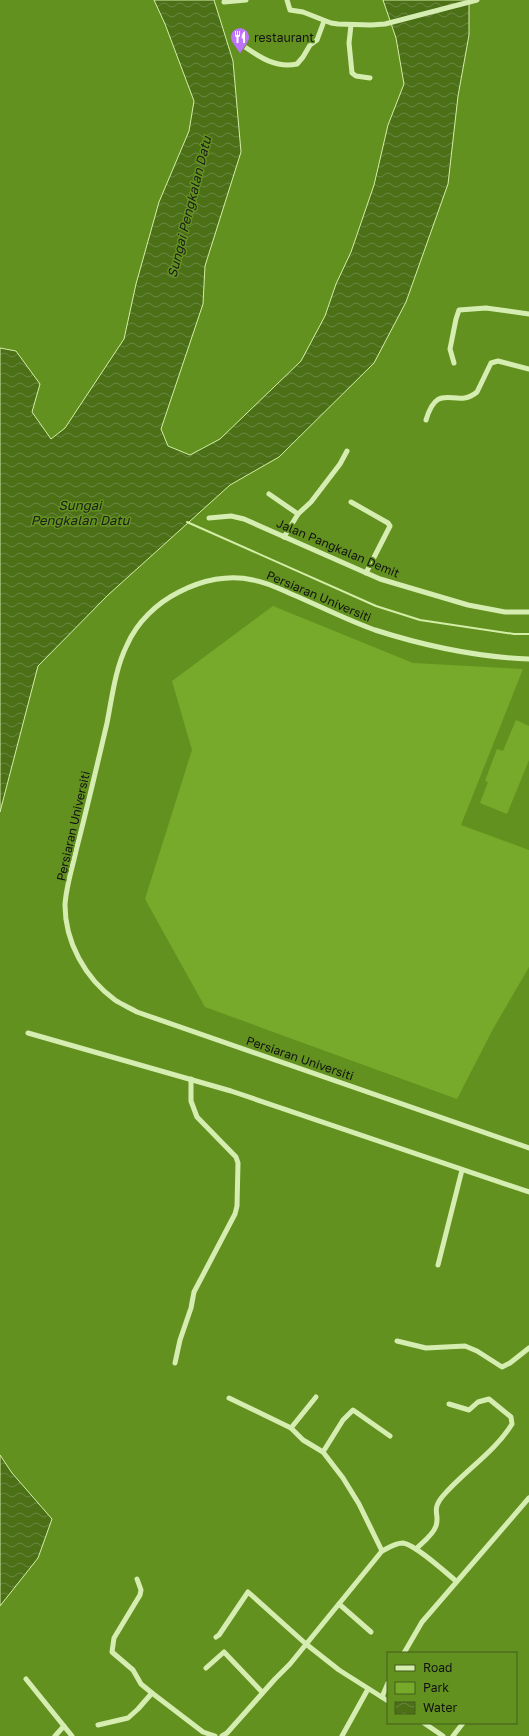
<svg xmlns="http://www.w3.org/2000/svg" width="529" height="1736" font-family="'Golos Text',sans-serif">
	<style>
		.green { fill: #77aa2a }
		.water { fill: url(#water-waves); stroke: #d3eea6 }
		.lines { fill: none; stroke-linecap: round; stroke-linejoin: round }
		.stream { stroke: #d3eea6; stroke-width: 2 }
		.minor { stroke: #d6edb2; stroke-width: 5 }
		.labels { text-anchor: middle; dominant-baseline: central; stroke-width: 3; stroke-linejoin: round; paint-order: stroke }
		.poi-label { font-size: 12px; fill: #111; stroke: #639120; text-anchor: start }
		.street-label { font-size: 12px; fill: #111; stroke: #639120 }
		.water-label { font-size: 13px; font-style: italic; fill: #1b1c1a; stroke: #639120 }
	</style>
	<defs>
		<pattern id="water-waves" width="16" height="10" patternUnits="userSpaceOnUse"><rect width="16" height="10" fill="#4b7016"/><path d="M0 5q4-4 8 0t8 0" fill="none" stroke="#6c8647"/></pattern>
	</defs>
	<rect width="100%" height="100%" fill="#639120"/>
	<g class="green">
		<polygon points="273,606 413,663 523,669 461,825 529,850 529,967 493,1029 457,1099 205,1007 145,899 192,750 172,681"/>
		<polygon points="516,720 529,726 529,760 507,814 480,803 488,782 485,781 497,749 503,751"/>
	</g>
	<g class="water">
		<polygon points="154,0 214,0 233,61 241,152 205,266 203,304 161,429 168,446 190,455 220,439 301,361 325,316 336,284 351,252 374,185 388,125 404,84 396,38 383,0 469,0 469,35 458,96 448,184 406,302 374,363 279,457 230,485 108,595 38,666 0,812 0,348 16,351 40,384 32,412 51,439 65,428 124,339 136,284 159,202 189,131 194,101 165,24"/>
		<polygon points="0,1455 12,1473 52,1519 38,1558 0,1606"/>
	</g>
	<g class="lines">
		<polyline class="stream" points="187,522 376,606 420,620 514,634 529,634"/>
		<g class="minor">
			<polyline points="287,0 290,10 303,12 331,23 338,24 371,25 385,24 477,0"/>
			<polyline points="224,2 246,0"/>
			<polyline points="351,25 349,43 352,73 356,76 370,78"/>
			<path d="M239,43c18,12 35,26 58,21l6,-7 7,-12 7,-5 7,-19"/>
			<polyline points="454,363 450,349 456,319 459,310 486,308 529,314"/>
			<path d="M426,420c12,-41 30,-10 51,-28l14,-29 7,-2 31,8"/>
			<polyline points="269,494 298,514"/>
			<polyline points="351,502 388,523 390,526 366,573"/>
			<polyline points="209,518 231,516 244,519 380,579 468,605 505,612 529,612"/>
			<polyline points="284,537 298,514 311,502 340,464 347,451"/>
			<path d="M529,659c-53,-2 -104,-13 -154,-29 -29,-10 -57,-25 -86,-37 -11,-5 -23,-11 -36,-13 -24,-6 -51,0 -74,12 -22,11 -42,30 -52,53 -12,24 -15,53 -20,78 -10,43 -20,85 -31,128 -4,18 -10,36 -11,54 0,37 20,73 50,95 6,4 15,8 22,12l392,136"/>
			<polyline points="28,1033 231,1091 529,1192"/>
			<polyline points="438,1265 462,1170"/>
			<polyline points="397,1341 426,1348 465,1346 477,1351 502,1367 510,1363 529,1348"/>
			<polyline points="175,1363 180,1340 191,1308 194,1292 235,1214 237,1206 238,1163 236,1157 197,1117 191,1101 191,1079"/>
			<polyline points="229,1398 291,1428 303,1440 323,1452 343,1478 359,1504 382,1551"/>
			<polyline points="291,1428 316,1397"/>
			<polyline points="323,1452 343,1420 353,1410 390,1436"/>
			<path d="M416,1549c6,-6 17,-14 20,-23 4,-12 -5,-15 6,-29 22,-26 52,-44 70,-73l-1,-7 -22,-18 -11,3 -9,8 -20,-6"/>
			<polyline points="137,1579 141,1590 140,1595 114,1638 112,1652 133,1670 141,1684 152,1693 203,1732 215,1736"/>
			<polyline points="339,1604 371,1632"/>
			<polyline points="216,1637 219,1635 248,1592 306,1644 339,1670 388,1701"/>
			<polyline points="404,1653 422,1622 529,1498"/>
			<polyline points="206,1668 224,1652 262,1692"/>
			<polyline points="26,1679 72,1736"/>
			<polyline points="382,1697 388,1683"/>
			<polyline points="424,1723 443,1736"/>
			<polyline points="98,1725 128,1718 138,1709 152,1693"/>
			<polyline points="55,1736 64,1726"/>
			<path d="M222,1736l5,-3 48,-54 15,-15 92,-113c6,-3 13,-8 21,-8 13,2 42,29 53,38"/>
			<polyline points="342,1736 368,1689"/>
			<polyline points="453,1736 463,1723"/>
		</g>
	</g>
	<defs>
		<g id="restaurant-pin" transform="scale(1)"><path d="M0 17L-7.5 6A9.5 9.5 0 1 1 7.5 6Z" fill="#be73fa" stroke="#639120"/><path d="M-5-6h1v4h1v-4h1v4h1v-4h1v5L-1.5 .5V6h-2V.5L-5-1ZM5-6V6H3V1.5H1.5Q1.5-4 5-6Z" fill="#fff"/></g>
	</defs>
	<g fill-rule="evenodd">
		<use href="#restaurant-pin" x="240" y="37"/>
	</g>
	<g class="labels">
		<g class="poi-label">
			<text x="254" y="37">restaurant</text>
		</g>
		<g class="street-label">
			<text transform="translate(338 548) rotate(23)">Jalan Pangkalan Demit</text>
			<text transform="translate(319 596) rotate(23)">Persiaran Universiti</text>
			<text transform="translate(73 826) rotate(-77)">Persiaran Universiti</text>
			<text transform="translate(300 1058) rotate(19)">Persiaran Universiti</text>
		</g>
		<g class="water-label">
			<text transform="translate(189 207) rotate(-76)">Sungai Pengkalan Datu</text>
			<text x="80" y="505">Sungai<tspan x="80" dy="15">Pengkalan Datu</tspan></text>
		</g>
	</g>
	<rect x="387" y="1652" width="130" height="72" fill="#639120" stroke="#425e1a"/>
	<rect x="395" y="1665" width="20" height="6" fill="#d6edb2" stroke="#425e1a"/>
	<text x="423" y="1672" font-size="12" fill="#111111">Road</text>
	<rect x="395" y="1682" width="20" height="12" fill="#77aa2a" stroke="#425e1a"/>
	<text x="423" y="1692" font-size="12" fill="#111111">Park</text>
	<rect x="395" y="1702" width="20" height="12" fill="url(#water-waves)" stroke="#425e1a"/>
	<text x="423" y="1712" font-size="12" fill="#111111">Water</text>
</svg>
